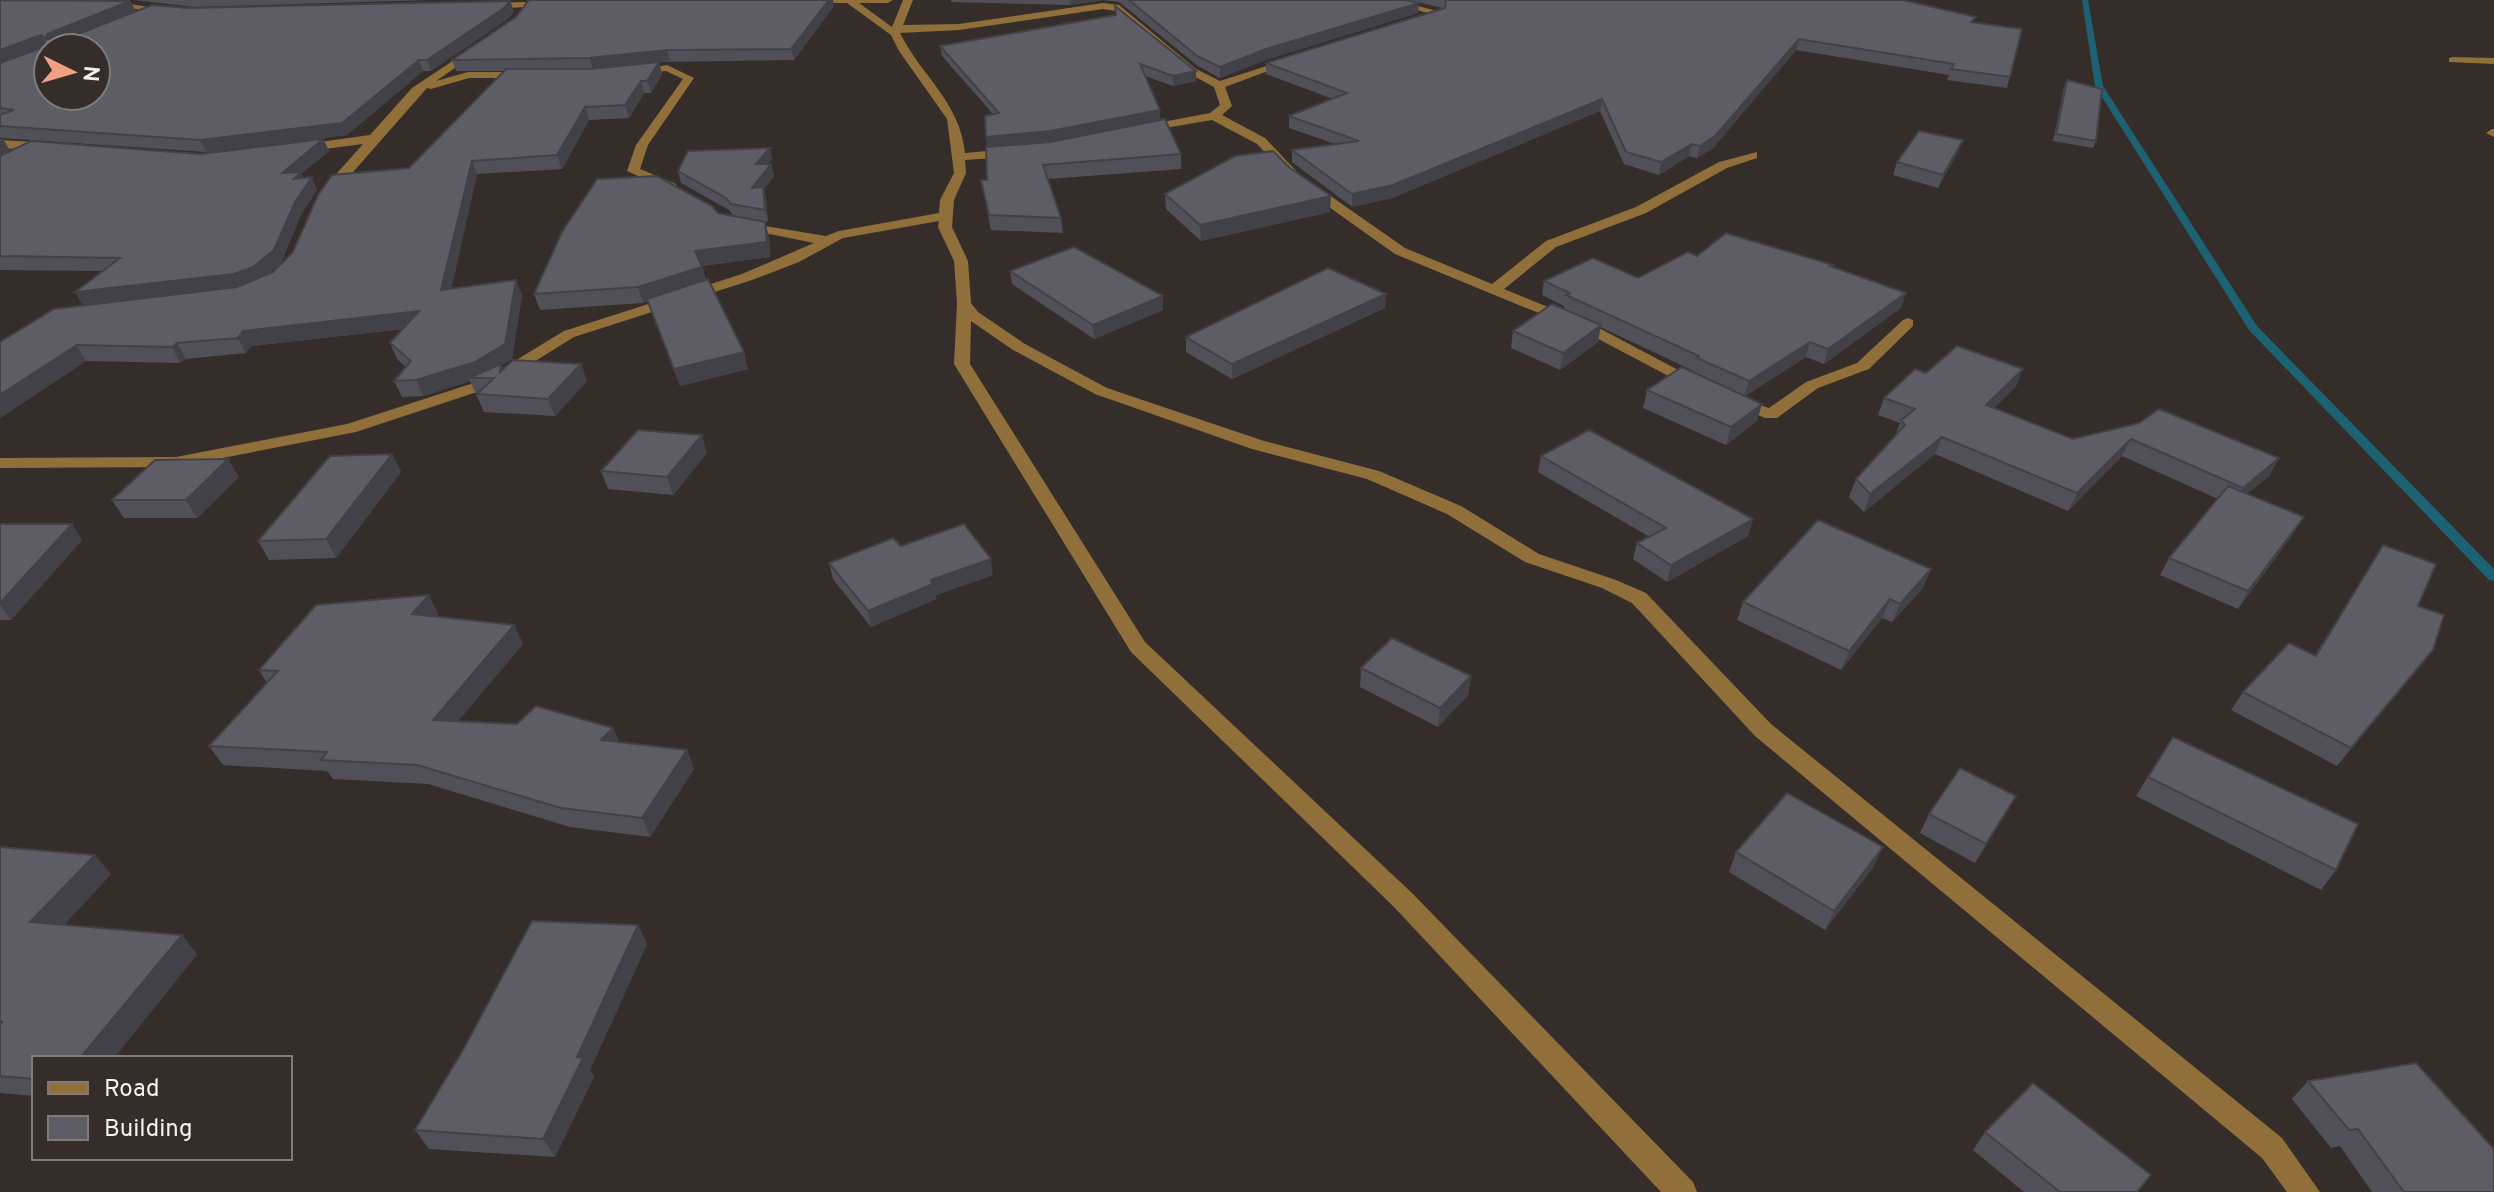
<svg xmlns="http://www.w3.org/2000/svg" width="2494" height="1192" font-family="Overpass,sans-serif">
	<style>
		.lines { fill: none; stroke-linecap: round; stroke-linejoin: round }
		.stream { fill: #1c6273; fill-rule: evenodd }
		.minor { fill: #916f3b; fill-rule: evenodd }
		.wall { fill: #515058 }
		.shaded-wall { fill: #424147 }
		.building { fill: #5e5d66; stroke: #424147; stroke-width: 2; fill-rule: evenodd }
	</style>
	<rect width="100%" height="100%" fill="#352d29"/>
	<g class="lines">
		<polygon class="stream" points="2082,0 2088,0 2103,86 2257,326 2494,569 2494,581 2489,580 2249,330 2095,86"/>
		<g class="minor">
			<polygon points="77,0 105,0 174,11 169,14"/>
			<path d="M781,0h112l-5,3h-29l33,24 11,-27h10l-10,25 56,-1 144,-21 16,2 77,64 24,12 75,-24v4l-70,26 7,19 -10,9 43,23 34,36 106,74 87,36 54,-43 90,-34 83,-45 38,-10v6l-30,10 -81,45 -90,34 -52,42 93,38 104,55 2,3 -8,5 -108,-57 -192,-79 -104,-74 -34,-36 -45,-24 -76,13v-6l74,-14 10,-8 -6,-18 -26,-14 -72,-62 -13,-2 -144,21 -59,3c22,44 60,69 65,120l45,-4 6,4 -6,4 -45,3 1,13 -12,27 -2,27 16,34 3,42 7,9 47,32 82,44 157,53 115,30 82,35 78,48 77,26 30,13 125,131 511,414 38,54h-33l-25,-34 -507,-422 -123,-133 -30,-15 -77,-26 -78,-48 -80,-35 -115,-30 -157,-55 -82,-44 -42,-29 -1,43 175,278 267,251 281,289 4,10h-36l-267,-285 -263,-255 -177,-288 3,-61 -3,-42 -16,-34 1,-6 -96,17 -44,24 -47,18 -178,57 -79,49 -139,46 -180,35 -176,1v-10l176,-1 171,-33 136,-44 81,-49 178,-57 72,-31 -79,-16v-6l91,15 13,-5 100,-18 1,-13 14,-27 -7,-54 -48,-68 -8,-16 -44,-32h-61z"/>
			<polygon points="1377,0 1395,0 1445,13 1440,16"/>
			<polygon points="525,2 528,7 485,9 480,6 485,3"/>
			<polygon points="475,46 480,49 479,51 436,81 468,72 526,72 531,75 526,78 469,78 431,89 427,88 332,196 322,196 322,190 363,144 302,152 296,148 298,145 370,135 412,88"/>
			<polygon points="2453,57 2494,58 2494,64 2449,62 2449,58"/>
			<polygon points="667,65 694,78 648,145 640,169 676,184 677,187 671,191 627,171 636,145 683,79 666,71 633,74 628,71"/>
			<polygon points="2492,129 2494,129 2494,137 2486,133"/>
			<polygon points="0,140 52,143 58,147 52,151 0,148"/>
			<polygon points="1908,318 1913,320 1913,326 1869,369 1818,388 1777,418 1765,418 1728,402 1736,397 1769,408 1806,382 1857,363 1903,320"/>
		</g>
	</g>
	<g class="wall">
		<polygon points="0,0 130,1 136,11 189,8 514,11 508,19 431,71 423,71 347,135 206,152 0,138"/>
		<polygon points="133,0 433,0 194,7"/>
		<polygon points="951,0 1406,0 1418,13 1266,60 1220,78 1198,66 1119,2 1103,0 1070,5 951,2"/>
		<polygon points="1408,0 1627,0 1974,23 2010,77 2007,88 1947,80 1949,75 1796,50 1713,148 1697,158 1689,156 1659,175 1624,164 1600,111 1392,198 1352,207 1292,162 1292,150 1335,144 1289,128 1289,116 1333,99 1266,74 1266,63 1442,8"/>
		<polygon points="834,6 794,60 659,62 662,74 651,93 644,93 629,118 589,120 562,169 477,174 451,289 522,295 512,359 502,365 503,369 581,364 587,381 555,416 484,412 470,381 423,396 402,397 394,381 406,367 397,359 390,343 403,329 251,346 246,353 186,359 180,363 86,361 0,418 83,305 103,271 0,270 0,139 3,139 10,151 200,154 323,139 329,151 301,174 303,178 317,190 301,215 281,263 266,275 273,272 409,168 504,71 456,71 452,60"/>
		<polygon points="1116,15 1196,71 1196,81 1173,86 1145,76 1160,110 1160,120 1181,154 1181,169 1048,179 1061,218 1063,233 991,230 981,180 987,180 987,147 993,114 942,56 940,46"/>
		<polygon points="2067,80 2096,141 2093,148 2053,141 2064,87"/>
		<polygon points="770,148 772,159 768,164 771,164 774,176 764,189 766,200 768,222 739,217 769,237 770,257 702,266 706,280 748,369 680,386 648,301 643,303 540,310 534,294 718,213 734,216 729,210 681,183 678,171"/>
		<polygon points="1958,152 1938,188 1893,175 1897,162"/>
		<polygon points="1165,194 1330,212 1201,241 1166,209"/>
		<polygon points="1697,256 1833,265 1832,267 1901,308 1824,364 1806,357 1745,396 1757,421 1726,445 1643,408 1647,390 1694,371 1600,327 1598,342 1560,370 1511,348 1513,331 1564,309 1564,306 1542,295 1544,281 1638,278"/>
		<polygon points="1010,271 1163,296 1163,310 1094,339 1012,284"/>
		<polygon points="1385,308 1232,379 1186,352 1186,337"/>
		<polygon points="2023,369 2016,386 1994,408 2073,439 2139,423 2279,458 2269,476 2247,494 2293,534 2238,609 2160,575 2169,558 2218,499 2122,456 2068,511 1935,454 1864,512 1849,497 1856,479 1895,436 1900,423 1878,415 1884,398 1926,373"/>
		<polygon points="707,453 673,495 608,489 601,471"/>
		<polygon points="392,454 401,472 336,558 269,560 258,541"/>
		<polygon points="1541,456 1753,519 1748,536 1667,582 1633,559 1637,543 1648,536 1538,472"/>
		<polygon points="239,477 197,518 124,518 112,500"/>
		<polygon points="0,524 82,540 11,620 0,620"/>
		<polygon points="2383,545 2418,606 2419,668 2337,766 2231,710 2243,692 2315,655"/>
		<polygon points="901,546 993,575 936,595 936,599 871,627 833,579 829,563"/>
		<polygon points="1923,588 1892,622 1882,618 1841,670 1737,620 1743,602"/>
		<polygon points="438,614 435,617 514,625 523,644 458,721 613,728 619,742 687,750 694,769 650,837 570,827 428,784 333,779 327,771 223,765 209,746 267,683 259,670"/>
		<polygon points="1361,668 1471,676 1468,695 1438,727 1360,687"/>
		<polygon points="2173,737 2336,870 2321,890 2136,796"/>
		<polygon points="2016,796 2005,815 1975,863 1920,833 1929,814"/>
		<polygon points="0,847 111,874 64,925 182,935 197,955 34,1058 34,1096 0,1093"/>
		<polygon points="1736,852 1874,866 1825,930 1729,872"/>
		<polygon points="638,925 647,944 590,1070 594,1077 555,1157 429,1149 415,1130"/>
		<polygon points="2308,1081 2494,1192 2372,1192 2340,1146 2331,1148 2292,1099"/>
		<polygon points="1985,1132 2137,1192 2024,1192 1973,1150"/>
	</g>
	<g class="shaded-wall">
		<polygon points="829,0 833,0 834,6 794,60 791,49"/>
		<polygon points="1070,0 1103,0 1070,5"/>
		<polygon points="130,1 136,11 53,45 46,39 47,34"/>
		<polygon points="510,1 514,11 508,19 431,71 427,60"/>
		<polygon points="1419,3 1418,13 1266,60 1220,78 1220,67 1266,49"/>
		<polygon points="41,35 47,46 0,64 0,50"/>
		<polygon points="1799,39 1796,50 1713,148 1697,158 1700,146"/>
		<polygon points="667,50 670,61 659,62 662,74 651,93 647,81 593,69 589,58"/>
		<polygon points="419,60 423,71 347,135 206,152 200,140"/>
		<polygon points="1196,71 1196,81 1173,86 1173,76"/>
		<polygon points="641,81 644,93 629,118 625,105"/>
		<polygon points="1602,99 1600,111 1392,198 1352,207 1352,194"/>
		<polygon points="585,107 589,120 562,169 557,155"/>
		<polygon points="1160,110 1160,120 1051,142 987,148 986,137"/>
		<polygon points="3,139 10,151 0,158 0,141"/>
		<polygon points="323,139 329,151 301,174 306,185 282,173"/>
		<polygon points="1963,140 1958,152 1938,188 1943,175"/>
		<polygon points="1692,144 1689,156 1659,175 1661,162"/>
		<polygon points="770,148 772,159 759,176 756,164"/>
		<polygon points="472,161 477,174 448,305 441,290"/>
		<polygon points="771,164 774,176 764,189 766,200 768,222 765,210 752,188"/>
		<polygon points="312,177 317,190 301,215 281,263 260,281 241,288 83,306 75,292 295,202"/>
		<polygon points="1331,196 1330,212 1201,241 1200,225"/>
		<polygon points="765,222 769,237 770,257 699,266 695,251"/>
		<polygon points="702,267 706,282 643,303 638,287"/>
		<polygon points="516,280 522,295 512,359 502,365 508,381 500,372 469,378 470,381 423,396 416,380"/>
		<polygon points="1906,293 1901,308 1824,364 1828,349"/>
		<polygon points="1386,294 1385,308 1232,379 1232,364"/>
		<polygon points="1163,296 1163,310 1094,339 1093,325"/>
		<polygon points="419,311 426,326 251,346 246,353 238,338 243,331"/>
		<polygon points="1601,325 1598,342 1560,370 1563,353"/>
		<polygon points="1810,342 1806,357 1744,396 1749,381"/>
		<polygon points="177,343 186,359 180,363 172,347"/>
		<polygon points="77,345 86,361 0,418 0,395"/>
		<polygon points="744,352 748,369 680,386 674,369"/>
		<polygon points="581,364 587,381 555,416 548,399"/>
		<polygon points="2023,369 2016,386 1980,422 1986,405"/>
		<polygon points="1762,404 1757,421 1726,445 1731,427"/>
		<polygon points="702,435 707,453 673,495 667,477"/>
		<polygon points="1942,437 1935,454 1864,512 1870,494"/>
		<polygon points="2131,439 2122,456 2068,511 2077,493"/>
		<polygon points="392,454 401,472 336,558 326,539"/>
		<polygon points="2279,458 2269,476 2233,505 2243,488"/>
		<polygon points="228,459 239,477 197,518 186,500"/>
		<polygon points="2304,517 2293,534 2238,609 2248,591"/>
		<polygon points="1753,519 1748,536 1667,582 1671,565"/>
		<polygon points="72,524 82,540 11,620 0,605 0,603"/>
		<polygon points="991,559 993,575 936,595 936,599 871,627 868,611 931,580"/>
		<polygon points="1931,569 1923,588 1892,622 1900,604"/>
		<polygon points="429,595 438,614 422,633 412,614"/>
		<polygon points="1890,599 1882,618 1841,670 1849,651"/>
		<polygon points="514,625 523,644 443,739 433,720"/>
		<polygon points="2433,650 2419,668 2337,766 2351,748"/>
		<polygon points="1471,676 1468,695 1438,727 1440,708"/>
		<polygon points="613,728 621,747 601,740"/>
		<polygon points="687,750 694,769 650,837 642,818"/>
		<polygon points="2016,796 2005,815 1975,863 1986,844"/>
		<polygon points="1883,847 1874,866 1825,930 1834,911"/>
		<polygon points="95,855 111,874 48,942 30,922"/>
		<polygon points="638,925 647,944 590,1070 594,1077 555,1157 543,1139 577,1057"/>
		<polygon points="182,935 197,955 114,1058 80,1058"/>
	</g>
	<g class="building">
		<path d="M0,0l130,1 -83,33 -1,5 17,1 89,-35 37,3 321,-7 -6,7 -77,52h-8l-77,63 -142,17 -200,-14v-11l14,-5 -14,-2v-45l44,-16 1,-9 -4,-3 -41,15zM48,48h48v48h-48z"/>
		<polygon points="529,0 829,0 791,49 667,50 589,58 452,60 516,17"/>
		<polygon points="1129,0 1406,0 1419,3 1266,49 1220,67 1197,56"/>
		<polygon points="1446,0 1903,0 1976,17 1971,22 2022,29 2010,77 1951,69 1954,64 1799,39 1715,136 1700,146 1692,144 1661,162 1626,152 1602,99 1393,185 1352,194 1292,150 1359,141 1289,116 1347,93 1266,63 1445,8"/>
		<polygon points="1115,6 1196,71 1173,76 1140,64 1160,110 1050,131 986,137 985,116 999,113 940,46 1116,15"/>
		<polygon points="659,62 647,81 641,81 625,105 585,107 557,155 472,161 441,290 516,280 505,344 475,362 416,380 394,381 411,361 390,343 419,311 243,331 238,338 177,343 172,347 77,345 0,395 0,342 54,309 237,287 273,272 293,252 318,195 332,175 409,168 506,69 589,69"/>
		<polygon points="2067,80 2102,89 2096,141 2056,134"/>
		<polygon points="1165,119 1181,154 1043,165 1061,218 989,215 981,180 987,180 986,147 1050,142"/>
		<polygon points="1919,131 1963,140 1943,175 1897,162"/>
		<polygon points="323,139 282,173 301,172 294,179 312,177 295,202 274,250 253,267 234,274 75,292 120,258 0,256 0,156 31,141 200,154"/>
		<polygon points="770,148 756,164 771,164 752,188 763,187 765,210 731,204 726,198 678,171 688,151"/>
		<polygon points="1273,151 1290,168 1331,196 1200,225 1165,194 1235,156"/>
		<polygon points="657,176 712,206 718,213 765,222 767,242 695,251 702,267 638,287 534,294 562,232 597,179"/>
		<polygon points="1726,233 1833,265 1830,266 1906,293 1828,349 1810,342 1749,381 1697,358 1699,356 1566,295 1570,293 1544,281 1593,258 1638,278 1688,252 1697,256"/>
		<polygon points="1074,247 1163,296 1093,325 1010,271"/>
		<polygon points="1328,268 1386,294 1232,364 1186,337"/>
		<polygon points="708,279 744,352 674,369 647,299"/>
		<polygon points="1552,304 1601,325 1563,353 1513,331"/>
		<polygon points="1957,346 2023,369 1986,405 2073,439 2139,423 2159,409 2279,458 2243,488 2131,439 2077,493 1942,437 1870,494 1856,479 1905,425 1901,420 1915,409 1884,398 1915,369 1926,373"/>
		<polygon points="513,360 581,364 548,399 477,394 494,378 469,378 501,364 500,372"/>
		<polygon points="1682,367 1762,404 1731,427 1647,390"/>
		<polygon points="638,430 702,435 667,477 601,471"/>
		<polygon points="1589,430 1753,519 1671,565 1637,543 1666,528 1541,456"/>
		<polygon points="392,454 326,539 258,541 330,456"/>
		<polygon points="228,459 186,500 112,500 155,460"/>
		<polygon points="2228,486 2304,517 2248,591 2169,558"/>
		<polygon points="1818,520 1931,569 1900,604 1890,599 1849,651 1743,602"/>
		<polygon points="0,524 72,524 0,603"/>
		<polygon points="964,524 991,559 931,580 933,584 868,611 829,563 893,538 901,546"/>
		<polygon points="2383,545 2436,564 2418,606 2444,615 2433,650 2351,748 2243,692 2289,643 2316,656"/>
		<polygon points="429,595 412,614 514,625 433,720 517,724 536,706 613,728 601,740 687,750 642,818 561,808 417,765 321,760 327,752 209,746 278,671 259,670 316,605"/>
		<polygon points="1392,638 1471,676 1440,708 1361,668"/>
		<polygon points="2173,737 2358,824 2336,870 2148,777"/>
		<polygon points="1960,768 2016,796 1986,844 1929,814"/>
		<polygon points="1787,793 1883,847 1834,911 1736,852"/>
		<polygon points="0,847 95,855 30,922 182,935 80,1058 34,1058 34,1079 0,1076 0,1024 2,1022 0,1021"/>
		<polygon points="532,921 638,925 577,1057 583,1058 543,1139 415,1130 463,1050"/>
		<polygon points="2416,1063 2494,1149 2494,1192 2404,1192 2358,1129 2349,1130 2308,1081"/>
		<polygon points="2033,1083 2151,1175 2137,1192 2060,1192 1985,1132"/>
	</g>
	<rect x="32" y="1056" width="260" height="104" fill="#352d29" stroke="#837b78" stroke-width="2"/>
	<rect x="48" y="1082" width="40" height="12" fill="#916f3b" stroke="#837b78" stroke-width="2"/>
	<text x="104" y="1096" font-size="24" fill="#f7f1ee">Road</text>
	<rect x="48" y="1116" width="40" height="24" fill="#5e5d66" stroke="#837b78" stroke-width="2"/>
	<text x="104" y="1136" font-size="24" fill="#f7f1ee">Building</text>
	<g transform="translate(72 72) rotate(95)"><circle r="38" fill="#352d29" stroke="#837b78" stroke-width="2"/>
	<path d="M0-6L14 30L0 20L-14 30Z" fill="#f39f84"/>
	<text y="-12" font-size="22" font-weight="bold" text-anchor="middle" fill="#f7f1ee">N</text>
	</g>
</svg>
